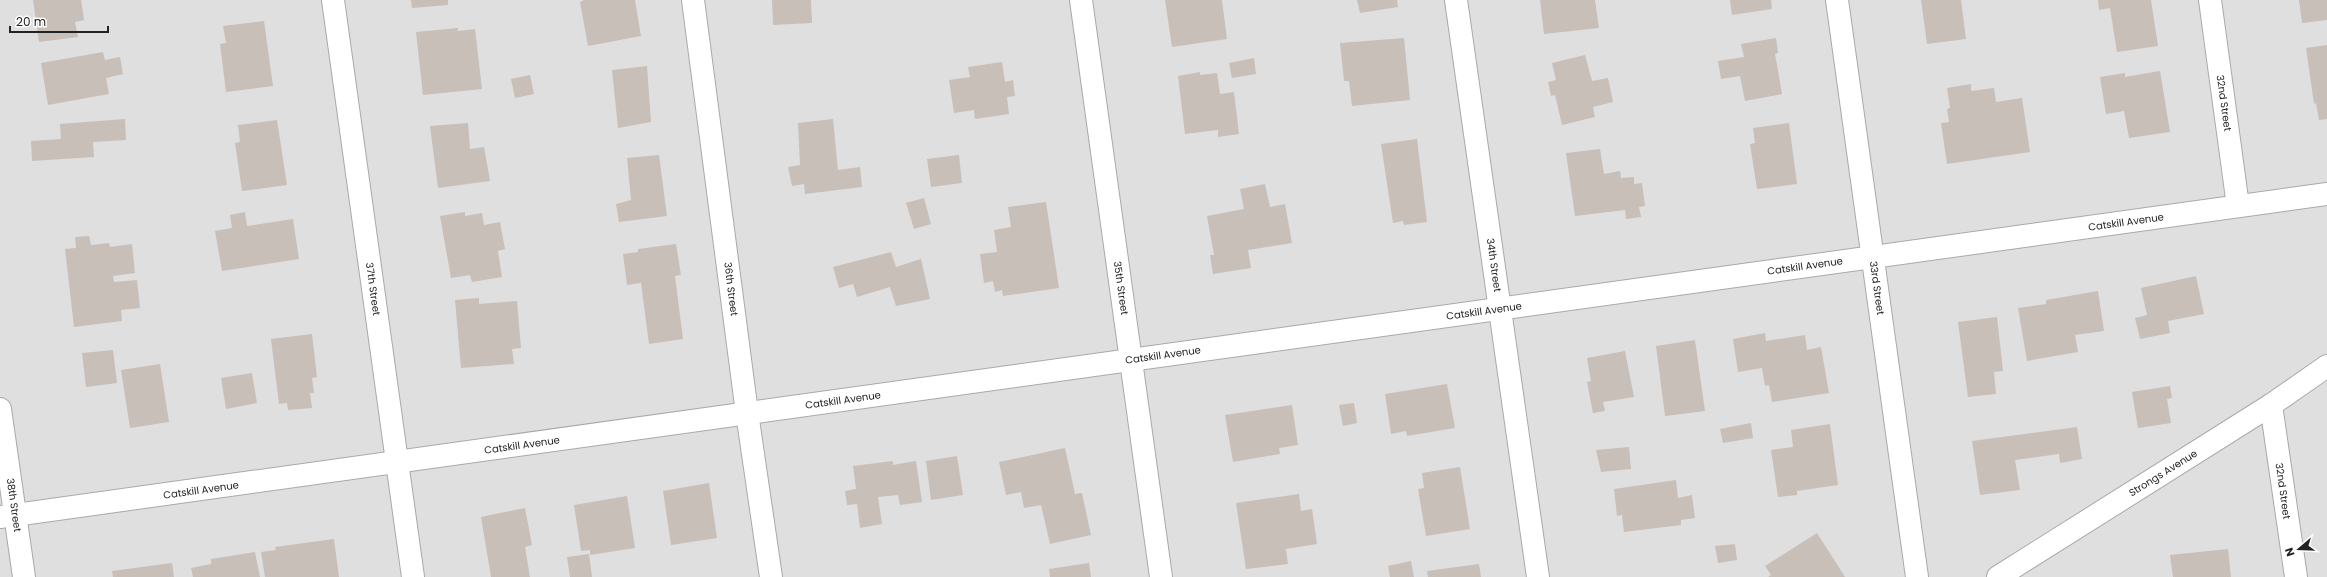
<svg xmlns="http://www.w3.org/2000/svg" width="2327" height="577" font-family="Poppins,sans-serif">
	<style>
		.residential { fill: #e0dfdf }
		.building { fill: #c7bfb8 }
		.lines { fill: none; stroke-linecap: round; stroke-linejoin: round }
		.minor-casing { stroke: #a9a9a9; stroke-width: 24 }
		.tertiary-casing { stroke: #a9a9a9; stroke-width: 24 }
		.minor { stroke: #fff; stroke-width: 22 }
		.tertiary { stroke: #fff; stroke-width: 22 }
		.labels { text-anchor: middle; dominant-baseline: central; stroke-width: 4; stroke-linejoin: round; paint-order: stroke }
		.street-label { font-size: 10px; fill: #222; stroke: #fff }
	</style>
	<rect width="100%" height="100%" fill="#f2efe9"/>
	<rect class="residential" x="0" y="0" width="2327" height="577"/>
	<g class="building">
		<polygon points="33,0 81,0 84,20 75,22 78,37 39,42"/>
		<polygon points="411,0 448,0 448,5 412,8"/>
		<polygon points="584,0 635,0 641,36 588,46 580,2"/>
		<polygon points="772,0 811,0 812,23 773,25"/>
		<polygon points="1165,0 1222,0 1227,39 1172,47"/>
		<polygon points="1357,0 1397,0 1398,7 1360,13"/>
		<polygon points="1540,0 1595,0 1599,28 1544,34"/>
		<polygon points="1730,0 1771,0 1772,9 1732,15"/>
		<polygon points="1921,0 1961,0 1966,39 1927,44"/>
		<polygon points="2098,0 2151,0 2158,46 2117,52 2110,8 2099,10"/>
		<polygon points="2299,0 2327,0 2327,20 2302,23"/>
		<polygon points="264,21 273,86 226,92 220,44 226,43 223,26"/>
		<polygon points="458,28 458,31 475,29 482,89 423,95 416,32"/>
		<polygon points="1404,38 1410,100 1352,106 1349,81 1344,81 1340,43"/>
		<polygon points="1776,38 1778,53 1775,54 1782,94 1745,101 1740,76 1721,79 1718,61 1744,57 1741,44"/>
		<polygon points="2327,45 2327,119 2319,120 2316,103 2314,104 2306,48"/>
		<polygon points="103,52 105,60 120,57 123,74 106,78 109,94 48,105 41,63"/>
		<polygon points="1585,55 1592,81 1608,78 1613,102 1593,107 1595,117 1562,125 1555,95 1551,96 1548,82 1556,80 1552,63"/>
		<polygon points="1254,58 1256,74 1232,78 1229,63"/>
		<polygon points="1002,62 1005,82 1013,80 1015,96 1007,97 1009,114 975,119 974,110 954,113 949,80 970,77 968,67"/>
		<polygon points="647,66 651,122 618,128 612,70"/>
		<polygon points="2160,71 2170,132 2129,138 2124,111 2106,114 2100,77 2125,73 2125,77"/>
		<polygon points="1200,72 1200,75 1217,73 1220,94 1234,92 1239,134 1218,137 1218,130 1185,134 1178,76"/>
		<polygon points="530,75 534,94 515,98 511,79"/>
		<polygon points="1971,84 1971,91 1994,88 1996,102 2022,98 2030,152 1947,164 1941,123 1949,122 1947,109 1950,108 1947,88"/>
		<polygon points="125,119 126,140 93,142 94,157 32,161 31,141 61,139 60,124"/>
		<polygon points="833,119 838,170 860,167 862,187 805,194 804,184 792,186 788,167 800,165 798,123"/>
		<polygon points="277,120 287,185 242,191 235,143 240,142 238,125"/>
		<polygon points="468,123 470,149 484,147 490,181 438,188 430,126"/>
		<polygon points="1789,123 1797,184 1757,189 1750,144 1755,143 1753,128"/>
		<polygon points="1417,139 1427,222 1404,225 1403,221 1393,223 1381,144"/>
		<polygon points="1600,149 1604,174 1620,171 1621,178 1634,177 1634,184 1642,183 1645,206 1639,207 1641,217 1626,219 1625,210 1575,216 1566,153"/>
		<polygon points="659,155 667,216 619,222 616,204 631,200 627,158"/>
		<polygon points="959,155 962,183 931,187 927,159"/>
		<polygon points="1265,184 1270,207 1285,204 1292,243 1248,250 1251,268 1213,274 1210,255 1214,255 1207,216 1244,209 1240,189"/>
		<polygon points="924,198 931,224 914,229 906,203"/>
		<polygon points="1046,202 1059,288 1003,296 1002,290 995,292 993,281 984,283 980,254 997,252 994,230 1011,227 1008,207"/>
		<polygon points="245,212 247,226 293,219 299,259 222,271 215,231 232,228 230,215"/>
		<polygon points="465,212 465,216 482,213 484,225 500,222 505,249 498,251 502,277 472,282 470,275 451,278 440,216"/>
		<polygon points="89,236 91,245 109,243 110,247 132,244 135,273 113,276 114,282 137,280 140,308 121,310 122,321 74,327 65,249 76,248 75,237"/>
		<polygon points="676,244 681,275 675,276 683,339 649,344 641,283 627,285 623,254 638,252 638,249"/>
		<polygon points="891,252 896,267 921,259 930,299 896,306 890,287 857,297 853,284 839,288 833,267"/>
		<polygon points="2196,276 2204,314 2168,321 2170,333 2140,339 2135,318 2147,315 2141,288"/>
		<polygon points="2098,291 2104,331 2075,335 2078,352 2027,361 2018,308 2046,304 2046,300"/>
		<polygon points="479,298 479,304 517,301 521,348 512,349 514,364 461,368 455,300"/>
		<polygon points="1997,317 2003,371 1994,372 1996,394 1968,397 1958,322"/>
		<polygon points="1765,333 1766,341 1805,335 1807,350 1821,347 1829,393 1772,402 1769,385 1765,386 1762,368 1738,372 1733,339"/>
		<polygon points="312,334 317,377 312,378 314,393 310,393 312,408 288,410 287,403 279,404 271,339"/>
		<polygon points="1695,340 1705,411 1665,416 1656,346"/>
		<polygon points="113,350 117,383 86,387 82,353"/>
		<polygon points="1625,351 1634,397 1603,402 1605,411 1593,413 1587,382 1591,381 1587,358"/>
		<polygon points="160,364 169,422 130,428 121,370"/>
		<polygon points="252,373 257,403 226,409 221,378"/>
		<polygon points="1447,384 1455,428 1407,436 1406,431 1391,434 1385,394"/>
		<polygon points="2170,386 2172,398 2167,399 2171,423 2138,428 2132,392"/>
		<polygon points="1354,403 1357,423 1343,426 1339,405"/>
		<polygon points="1292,405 1298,445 1279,448 1280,454 1233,462 1225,415"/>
		<polygon points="1751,423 1753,438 1723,443 1720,429"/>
		<polygon points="1830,424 1838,485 1797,491 1797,495 1778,497 1771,450 1793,447 1791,430"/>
		<polygon points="2077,427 2082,459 2060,463 2059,454 2015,460 2020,490 1980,495 1972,441"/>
		<polygon points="1629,447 1631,469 1601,472 1596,450"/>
		<polygon points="1065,448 1075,494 1082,493 1091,535 1050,544 1041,505 1024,508 1021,492 1006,495 999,462"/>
		<polygon points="957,456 963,495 931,500 926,461"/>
		<polygon points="893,461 893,465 916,461 922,502 900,505 898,495 878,497 882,524 860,528 857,504 847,505 845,491 856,489 853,466"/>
		<polygon points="1460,467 1470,529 1426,536 1418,489 1424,488 1422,473"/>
		<polygon points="1676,480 1678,498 1692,495 1695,518 1681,520 1681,525 1624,532 1622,515 1617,516 1614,489"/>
		<polygon points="709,483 717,538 671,545 663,491"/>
		<polygon points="1299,494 1301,511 1312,509 1317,544 1286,549 1288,564 1246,569 1236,503"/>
		<polygon points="627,496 635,548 590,555 590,550 581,551 574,505"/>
		<polygon points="525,508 532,545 525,547 530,577 491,577 481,517"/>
		<polygon points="1817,533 1845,577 1768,577 1771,575 1765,566"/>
		<polygon points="334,539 339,577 265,577 261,552 276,550 275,547"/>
		<polygon points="1735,544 1737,560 1718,563 1715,546"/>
		<polygon points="2228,549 2231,577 2173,577 2170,555"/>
		<polygon points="255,552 260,577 193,577 191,568 211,564 211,559"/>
		<polygon points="589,554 592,577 570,577 567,557"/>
		<polygon points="1411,561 1414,577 1390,577 1388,566"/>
		<polygon points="172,563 174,577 113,577 112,571"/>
		<polygon points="1089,563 1091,577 1050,577 1049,569"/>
		<polygon points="1479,564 1481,577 1428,577 1427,571"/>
	</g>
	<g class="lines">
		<g class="minor-casing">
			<g id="minor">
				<polyline points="333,0 413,577"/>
				<polyline points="693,0 747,413 771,577"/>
				<polyline points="1081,0 1161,577"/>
				<polyline points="1456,0 1538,577"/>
				<polyline points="1837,0 1917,577"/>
				<polyline points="2210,0 2238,206"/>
				<polyline points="2271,405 2296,577"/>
				<polyline points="0,409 24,577"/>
				<polyline points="0,517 2327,194"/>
			</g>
		</g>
		<g class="tertiary-casing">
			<polyline id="tertiary" points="1998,577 2271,405 2327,366"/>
		</g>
		<use href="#minor" class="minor"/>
		<use href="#tertiary" class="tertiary"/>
	</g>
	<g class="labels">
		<g class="street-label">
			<text transform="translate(2224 103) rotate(82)">32nd Street</text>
			<text transform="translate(2126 222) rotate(-8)">Catskill Avenue</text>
			<text transform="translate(1494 265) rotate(82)">34th Street</text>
			<text transform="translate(1805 266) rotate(-8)">Catskill Avenue</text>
			<text transform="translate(1121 288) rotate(82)">35th Street</text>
			<text transform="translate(1877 288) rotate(82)">33rd Street</text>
			<text transform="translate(373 289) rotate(82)">37th Street</text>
			<text transform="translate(731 289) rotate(83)">36th Street</text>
			<text transform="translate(1484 311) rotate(-8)">Catskill Avenue</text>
			<text transform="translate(1163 355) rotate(-8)">Catskill Avenue</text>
			<text transform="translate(843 400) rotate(-8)">Catskill Avenue</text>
			<text transform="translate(522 445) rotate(-8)">Catskill Avenue</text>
			<text transform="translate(2163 473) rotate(-32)">Strongs Avenue</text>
			<text transform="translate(201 490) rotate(-8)">Catskill Avenue</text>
			<text transform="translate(2283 491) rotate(82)">32nd Street</text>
			<text transform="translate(14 505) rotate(82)">38th Street</text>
		</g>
	</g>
	<g transform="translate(2299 549) rotate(251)" stroke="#ffffff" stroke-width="3" paint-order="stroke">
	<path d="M0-3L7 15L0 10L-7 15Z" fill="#222222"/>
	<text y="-6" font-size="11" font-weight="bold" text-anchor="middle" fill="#222222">N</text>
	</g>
	<path d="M10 26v6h98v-6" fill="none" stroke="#222222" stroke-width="2"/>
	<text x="16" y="26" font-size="12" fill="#222222" stroke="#ffffff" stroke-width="3" paint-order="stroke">20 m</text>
</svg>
